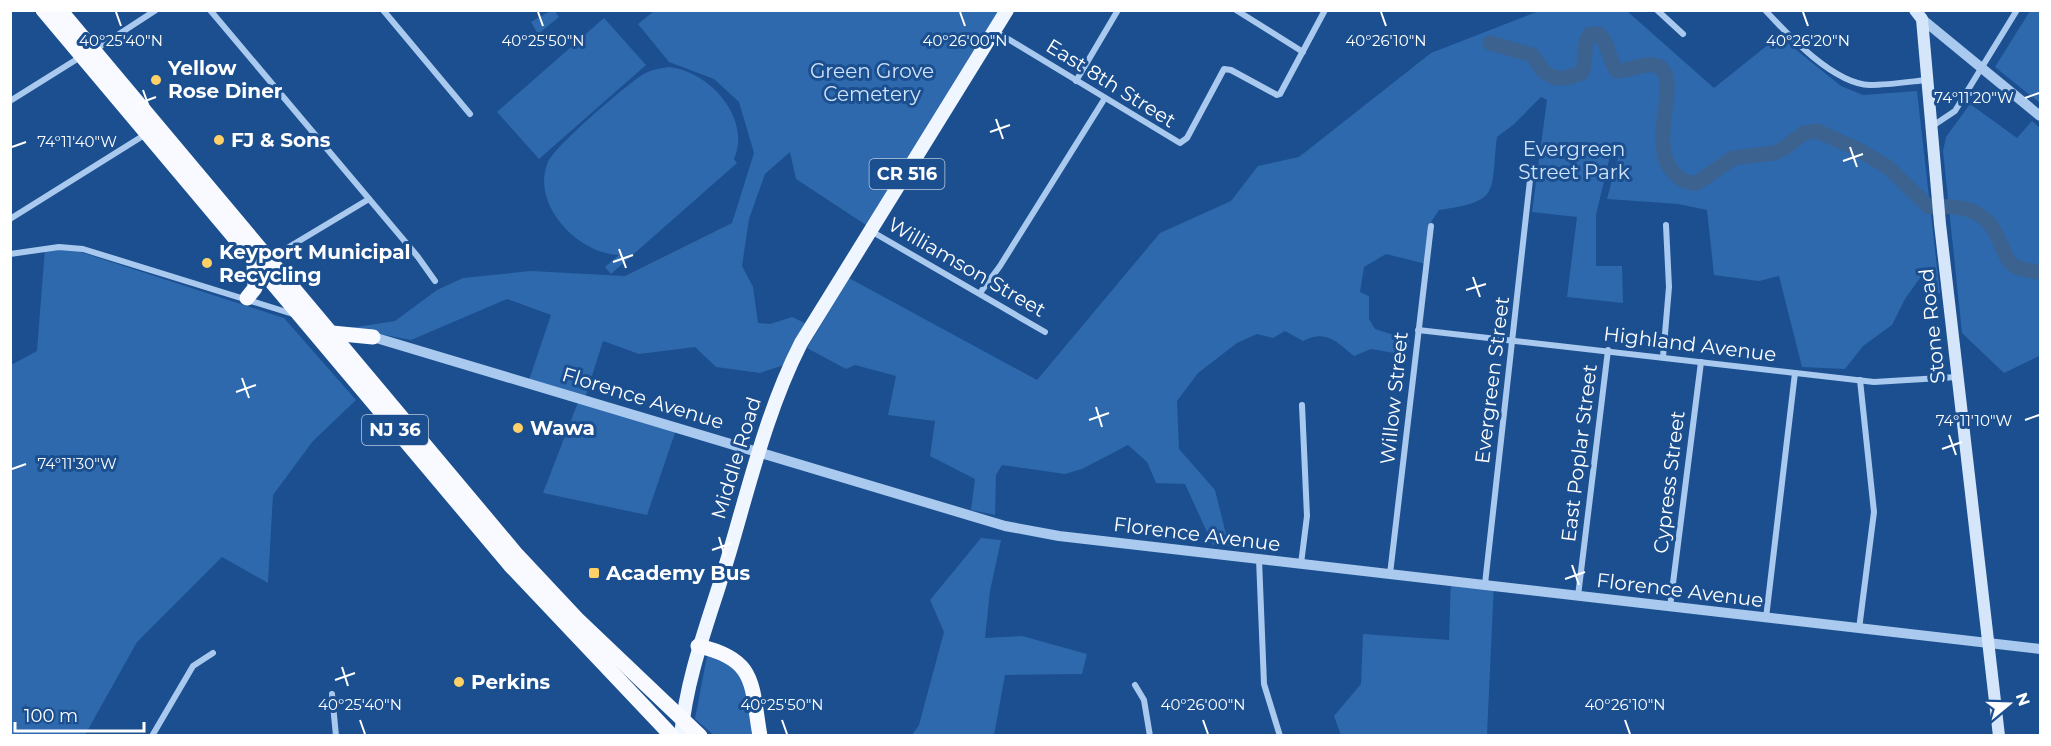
<svg xmlns="http://www.w3.org/2000/svg" width="2051" height="746" font-family="Montserrat,sans-serif">
	<style>
		.green { fill: #2e69ad }
		.lines { fill: none; stroke-linecap: round; stroke-linejoin: round }
		.river { stroke: #3c6290; stroke-width: 15 }
		.minor { stroke: #a9c9ee; stroke-width: 6 }
		.tertiary { stroke: #a9c9ee; stroke-width: 10 }
		.secondary { stroke: #d6e6fa; stroke-width: 12 }
		.primary { stroke: #f0f6ff; stroke-width: 14 }
		.trunk { stroke: #f8faff; stroke-width: 15 }
		.ticks { fill: none; stroke: #fff; stroke-width: 2 }
		.poi-dot { fill: #ffd166; stroke: #1b4f8f; stroke-width: 2 }
		.labels { text-anchor: middle; dominant-baseline: central; stroke-width: 6; stroke-linejoin: round; paint-order: stroke }
		.shield { fill: #1b4f8f; stroke: #bbcadd; stroke-width: 1.5 }
		.shield-label { font-size: 18px; font-weight: bold; fill: #fff }
		.poi-label { font-size: 20px; font-weight: bold; fill: #fff; stroke: #1b4f8f; text-anchor: start }
		.park-label { font-size: 20px; fill: #cfe3fa; stroke: #1b4f8f }
		.street-label { font-size: 20px; fill: #fff; stroke: #1b4f8f }
		.ticks-label { font-size: 15px; text-anchor: middle; fill: #fff; stroke: #1b4f8f; stroke-width: 6; stroke-linejoin: round; paint-order: stroke }
	</style>
	<rect width="100%" height="100%" fill="#1b4f8f"/>
	<g class="green">
		<polygon points="552,10 555,11 559,17 538,34 531,22"/>
		<polygon points="654,11 1000,11 869,227 796,179 790,152 765,174 749,219 742,266 753,287 758,323 770,324 792,317 805,323 784,365 760,373 716,367 695,347 639,354 603,341 585,398 677,427 647,515 543,493 578,402 529,380 551,315 507,299 411,340 350,328 395,321 437,290 463,278 531,271 625,276 732,223 754,153 739,102 714,79 669,62 638,24"/>
		<path d="M1539,11h88l87,77 65,-52 62,50 22,9 54,-4 23,203 -20,-16 -15,21 -13,26 -29,21 -18,23 -43,-2 -23,-91 -20,5 -45,-6 -7,-65 -29,-6 -71,-5 13,-49 -7,-7 -17,72v51h26l1,37 -56,-6 10,-80 -45,-5 15,-112 -6,-3 -28,28 -16,12c-7,56 5,64 -58,73l-8,12 -5,42 -40,-10 -22,13 -4,25 9,4v23l6,10 34,11 -3,15 -35,-6 -17,7c-18,-14 -27,-27 -51,-15l-18,-10 -12,7 -16,-4 -20,9 -39,30 -21,28 2,48 36,41 14,56 -16,-1 -28,-61 -29,-1 -9,-21 -19,-17 -46,24 -17,5 -63,-9 -6,10 -1,40 -24,-5 4,-31 -45,-23 5,-35 -47,-6 8,-39 -41,-11 -9,4 -39,-21 42,-70 188,102 123,-147 71,-32 27,-35 41,-9 132,-104z"/>
		<polygon points="2030,11 2040,11 2040,103 1995,67"/>
		<polygon points="604,18 646,65 539,159 497,112"/>
		<path d="M669,67c40,4 83,51 65,92l3,4 -126,111 -6,-7 14,-12c-41,-1 -89,-51 -71,-93 8,-17 77,-76 94,-87 8,-5 18,-7 27,-8z"/>
		<polygon points="1970,104 2017,138 2032,121 2040,128 2040,350 2039,356 2004,373 1962,333 1943,151 1946,137"/>
		<polygon points="62,246 284,318 356,400 313,441 273,495 268,583 222,557 137,642 85,735 11,736 11,365 37,351 45,248"/>
		<polygon points="981,538 1001,540 990,591 985,638 1022,636 1087,654 1082,674 1005,675 994,735 912,735 919,725 944,632 930,600"/>
		<polygon points="1451,579 1494,583 1487,735 1341,735 1334,716 1361,684 1363,634 1449,640"/>
		<polygon points="716,654 742,671 758,735 714,735 695,719 707,656"/>
	</g>
	<g class="lines">
		<path class="river" d="M1490,43l42,12 12,17 11,6h11l16,-5c5,-14 0,-27 8,-39h9c11,11 9,26 18,37 12,0 26,-8 37,-6 34,7 -12,80 22,110 7,6 12,8 21,8l36,-25 41,-5 9,-4 21,-16 13,-2 40,18 31,18 41,40c31,-2 57,1 70,33 4,8 7,20 14,25 8,5 18,6 27,7"/>
		<g class="minor">
			<polyline points="210,10 418,257 435,281"/>
			<polyline points="383,10 470,114"/>
			<polyline points="1236,10 1303,52"/>
			<polyline points="1657,10 1683,34"/>
			<path d="M1765,10c24,26 69,74 105,75 18,0 38,-3 56,-5"/>
			<polyline points="995,31 1180,143 1187,138 1224,69 1231,70 1277,95 1280,94 1325,10"/>
			<polyline points="93,51 156,10"/>
			<polyline points="1076,81 1118,10"/>
			<polyline points="10,101 82,56"/>
			<polyline points="1931,127 1955,111 2017,10"/>
			<polyline points="10,219 146,134"/>
			<polyline points="871,231 1045,332"/>
			<polyline points="10,254 59,247 83,249 293,314"/>
			<polyline points="269,259 369,199"/>
			<polyline points="980,293 1000,266 1105,98"/>
			<polyline points="1418,330 1874,382 1957,377"/>
			<polyline points="1663,357 1669,287 1666,225"/>
			<polyline points="1259,559 1264,684 1280,736"/>
			<polyline points="1301,564 1307,516 1302,405"/>
			<polyline points="1390,574 1431,226"/>
			<polyline points="1485,584 1530,180"/>
			<polyline points="1578,596 1608,350"/>
			<polyline points="1670,607 1701,362"/>
			<polyline points="1766,618 1795,373"/>
			<polyline points="1859,629 1874,512 1860,380"/>
			<polyline points="1135,685 1144,700 1150,736"/>
			<polyline points="332,694 336,736"/>
			<polyline points="152,736 193,666 213,653"/>
		</g>
		<g class="tertiary">
			<polyline points="1922,19 2040,116"/>
			<polyline points="373,337 1005,526 1059,536 2040,649"/>
		</g>
		<polyline class="secondary" points="1915,10 1922,19 1940,224 1999,736"/>
		<path class="primary" d="M681,736c6,-64 30,-121 48,-182 21,-71 38,-144 72,-211l206,-333"/>
		<g class="trunk">
			<polyline points="43,10 510,565 672,736"/>
			<polyline points="60,10 517,555 577,619 700,736"/>
			<polyline points="247,298 255,288 254,264"/>
			<polyline points="332,333 373,337"/>
			<path d="M698,646c59,13 53,38 62,90"/>
		</g>
	</g>
	<path class="ticks" d="M116,12l5,14M538,12l5,14M960,12l5,14M1381,12l5,14M1803,12l5,14M143,90l7,20M2025,98l14,-5M137,104l19,-7M996,119l7,20M990,132l20,-7M12,147l14,-5M1850,147l7,20M1843,161l20,-7M619,249l7,19M613,262l20,-7M1473,277l7,20M1466,290l20,-6M242,378l7,20M236,392l20,-7M1096,407l6,20M1089,420l20,-7M2025,420l14,-5M1949,435l7,20M1942,449l20,-7M12,469l14,-5M719,537l6,20M712,550l20,-7M1572,565l7,20M1565,579l20,-7M342,667l6,19M335,680l20,-7M360,720l5,14M782,720l5,14M1203,720l5,14M1625,720l5,14"/>
	<g class="poi-dot">
		<circle cx="156" cy="80" r="6"/>
		<circle cx="219" cy="140" r="6"/>
		<circle cx="207" cy="263" r="6"/>
		<circle cx="518" cy="428" r="6"/>
		<rect x="588" y="567" width="12" height="12" rx="3"/>
		<circle cx="459" cy="682" r="6"/>
	</g>
	<g class="labels">
		<g class="shield">
			<rect x="869.5" y="159" width="75" height="30" rx="4.5"/>
			<rect x="362" y="415" width="66" height="30" rx="4.5"/>
		</g>
		<g class="shield-label">
			<text x="907" y="174">CR 516</text>
			<text x="395" y="430">NJ 36</text>
		</g>
		<g class="poi-label">
			<text x="168" y="68">Yellow<tspan x="168" dy="23">Rose Diner</tspan></text>
			<text x="231" y="140">FJ &amp; Sons</text>
			<text x="219" y="252">Keyport Municipal<tspan x="219" dy="23">Recycling</tspan></text>
			<text x="530" y="428">Wawa</text>
			<text x="606" y="573">Academy Bus</text>
			<text x="471" y="682">Perkins</text>
		</g>
		<g class="park-label">
			<text x="872" y="71">Green Grove<tspan x="872" dy="23">Cemetery</tspan></text>
			<text x="1574" y="149">Evergreen<tspan x="1574" dy="23">Street Park</tspan></text>
		</g>
		<g class="street-label">
			<text transform="translate(1111 83) rotate(32)">East 8th Street</text>
			<text transform="translate(967 267) rotate(30)">Williamson Street</text>
			<text transform="translate(1932 326) rotate(-96)">Stone Road</text>
			<text transform="translate(1690 344) rotate(7)">Highland Avenue</text>
			<text transform="translate(1492 380) rotate(-83)">Evergreen Street</text>
			<text transform="translate(643 398) rotate(17)">Florence Avenue</text>
			<text transform="translate(1394 398) rotate(-84)">Willow Street</text>
			<text transform="translate(1579 453) rotate(-83)">East Poplar Street</text>
			<text transform="translate(736 458) rotate(-73)">Middle Road</text>
			<text transform="translate(1669 482) rotate(-83)">Cypress Street</text>
			<text transform="translate(1197 534) rotate(7)">Florence Avenue</text>
			<text transform="translate(1680 590) rotate(7)">Florence Avenue</text>
		</g>
	</g>
	<g class="ticks-label">
		<text x="121" y="46">40°25'40"N</text>
		<text x="965" y="46">40°26'00"N</text>
		<text x="1386" y="46">40°26'10"N</text>
		<text x="543" y="46">40°25'50"N</text>
		<text x="1808" y="46">40°26'20"N</text>
		<text x="1974" y="103">74°11'20"W</text>
		<text x="77" y="147">74°11'40"W</text>
		<text x="1974" y="426">74°11'10"W</text>
		<text x="77" y="469">74°11'30"W</text>
		<text x="360" y="710">40°25'40"N</text>
		<text x="782" y="710">40°25'50"N</text>
		<text x="1203" y="710">40°26'00"N</text>
		<text x="1625" y="710">40°26'10"N</text>
	</g>
	<rect width="2051" height="746" fill="none" stroke="#ffffff" stroke-width="24"/>
	<g transform="translate(2009 704) rotate(71)" stroke="#1b4f8f" stroke-width="4.5" paint-order="stroke">
	<path d="M0-4.5L10 22L0 15L-10 22Z" fill="#ffffff"/>
	<text y="-9" font-size="16" font-weight="bold" text-anchor="middle" fill="#ffffff">N</text>
	</g>
	<path d="M15 722v9h129v-9" fill="none" stroke="#ffffff" stroke-width="3"/>
	<text x="24" y="722" font-size="18" fill="#ffffff" stroke="#1b4f8f" stroke-width="4.5" paint-order="stroke">100 m</text>
</svg>
